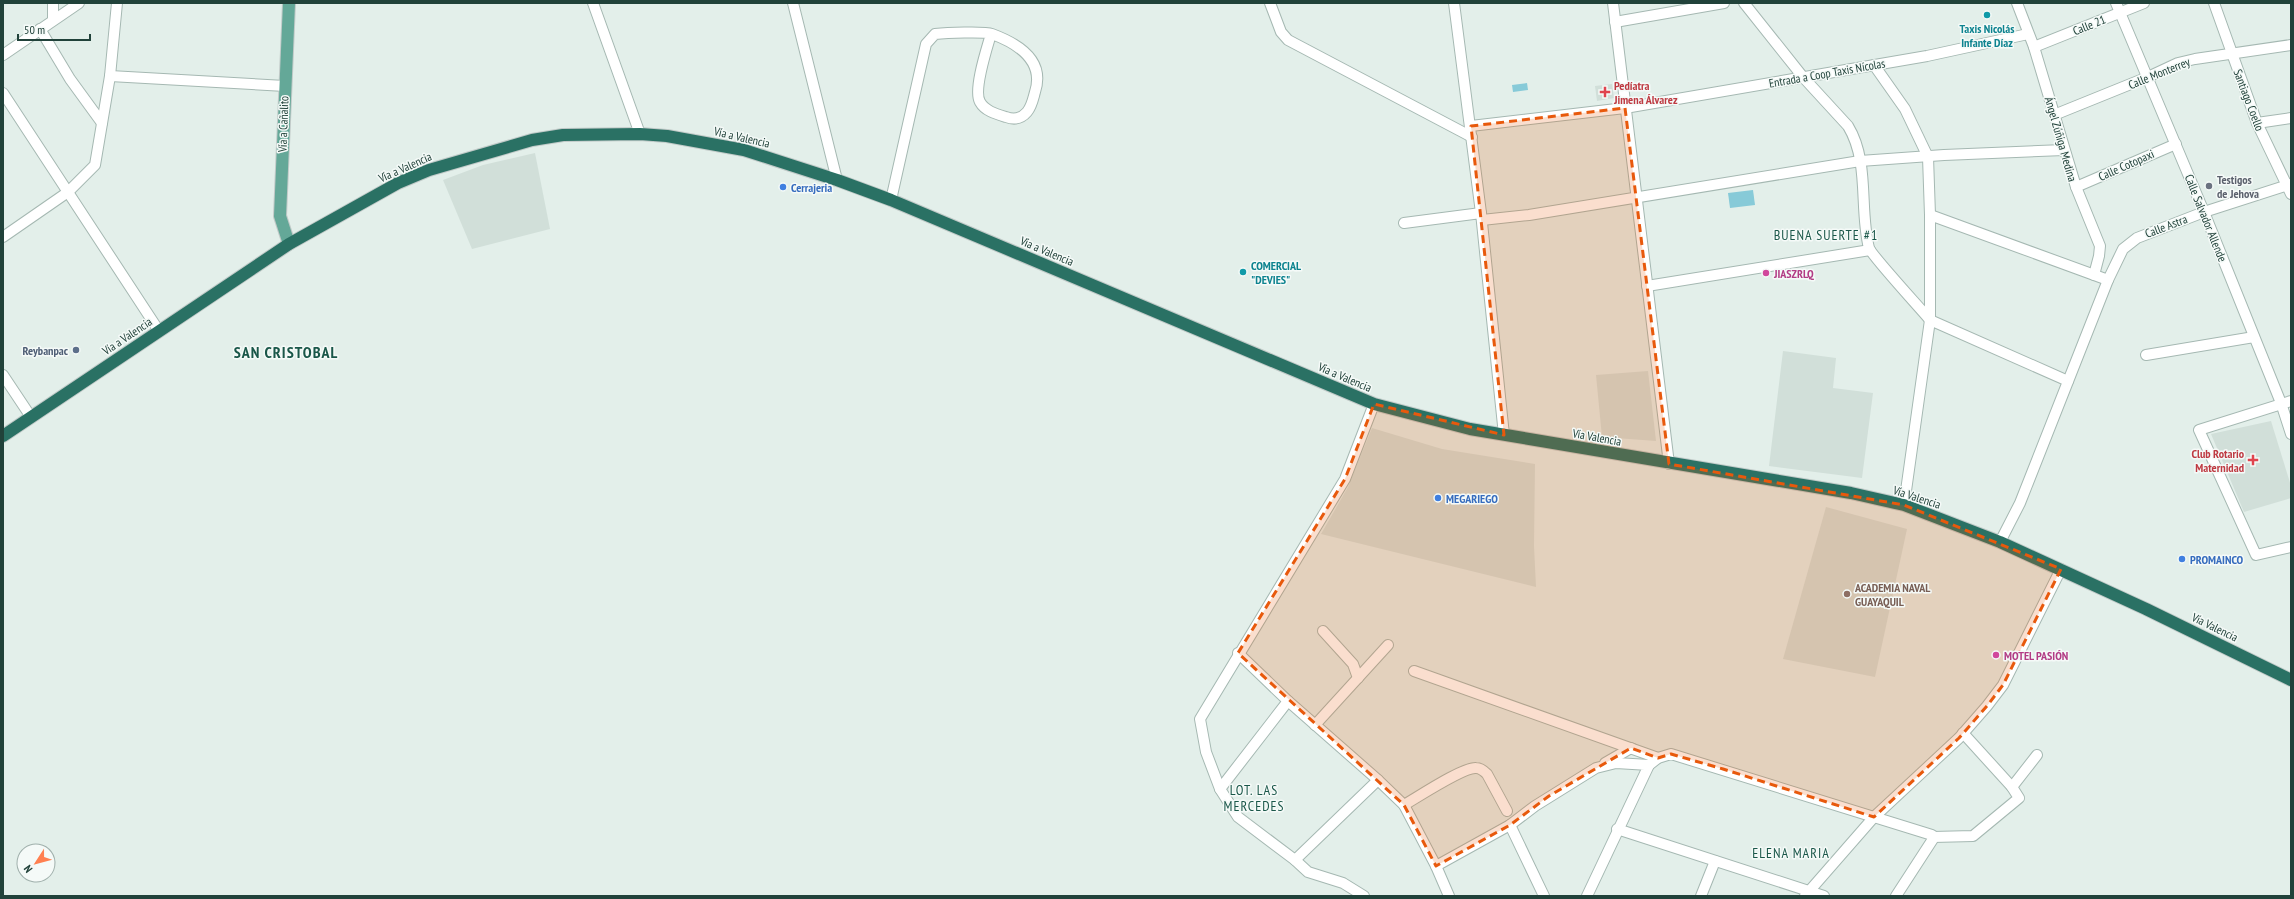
<svg xmlns="http://www.w3.org/2000/svg" width="2294" height="899" font-family="'PT Sans Narrow',sans-serif">
	<style>
		.built { fill: #d1dfd9 }
		.water { fill: #87cad8 }
		.lines { fill: none; stroke-linecap: round; stroke-linejoin: round }
		.minor-casing { stroke: #a5b8b2; stroke-width: 12 }
		.major-casing { stroke: #c1cac8; stroke-width: 14 }
		.highway-casing { stroke: #c1cac8; stroke-width: 14 }
		.minor { stroke: #fff; stroke-width: 10 }
		.major { stroke: #64a898; stroke-width: 12 }
		.highway { stroke: #2a7164; stroke-width: 12 }
		.marked { fill: #e8590c; fill-opacity: 0.2; stroke: #e8590c; stroke-width: 3; stroke-dasharray: 8 5; stroke-linejoin: round }
		.culture-dot { fill: #0f9aa8; stroke: #f5faf8; stroke-width: 1.5 }
		.health-dot { fill: #e0444e; stroke: #f5faf8; stroke-width: 1.5 }
		.worship-dot { fill: #6b7280; stroke: #f5faf8; stroke-width: 1.5 }
		.shop-dot { fill: #3f7fe0; stroke: #f5faf8; stroke-width: 1.5 }
		.hotel-dot { fill: #d1479c; stroke: #f5faf8; stroke-width: 1.5 }
		.service-dot { fill: #5c6f8a; stroke: #f5faf8; stroke-width: 1.5 }
		.education-dot { fill: #8d6e63; stroke: #f5faf8; stroke-width: 1.5 }
		.labels { text-anchor: middle; dominant-baseline: central; stroke-width: 3; stroke-linejoin: round; paint-order: stroke }
		.street-label { font-size: 12px; fill: #21423a; stroke: #f5faf8 }
		.culture-label { font-size: 12px; font-weight: bold; fill: #0d838f; stroke: #f5faf8 }
		.health-label { font-size: 12px; font-weight: bold; fill: #be3a42; stroke: #f5faf8; text-anchor: start }
		.worship-label { font-size: 12px; font-weight: bold; fill: #5b616d; stroke: #f5faf8; text-anchor: start }
		.shop-label { font-size: 12px; font-weight: bold; fill: #366cbe; stroke: #f5faf8; text-anchor: start }
		.hotel-label { font-size: 12px; font-weight: bold; fill: #b23c85; stroke: #f5faf8; text-anchor: start }
		.service-label { font-size: 12px; font-weight: bold; fill: #4e5e75; stroke: #f5faf8; text-anchor: end }
		.education-label { font-size: 12px; font-weight: bold; fill: #785e54; stroke: #f5faf8; text-anchor: start }
		.quarter-label { font-size: 14px; letter-spacing: 1px; fill: #1a5749; stroke: #f5faf8 }
		.district-label { font-size: 16px; font-weight: bold; letter-spacing: 1px; fill: #1a5749; stroke: #f5faf8 }
	</style>
	<rect width="100%" height="100%" fill="#e3efea"/>
	<g class="built">
		<polygon points="1612,84 1614,98 1597,101 1595,86"/>
		<polygon points="535,153 550,229 472,249 443,180 483,165"/>
		<polygon points="1783,351 1836,358 1833,388 1873,393 1862,478 1769,466"/>
		<polygon points="1648,371 1656,441 1602,437 1596,375"/>
		<polygon points="2271,421 2291,486 2291,498 2244,512 2211,434"/>
		<polygon points="1372,428 1442,449 1535,464 1534,546 1536,587 1321,534 1348,487"/>
		<polygon points="1826,507 1907,529 1875,677 1783,659"/>
	</g>
	<g class="water">
		<polygon points="1527,83 1528,90 1513,92 1512,85"/>
		<polygon points="1753,190 1755,205 1730,208 1728,193"/>
	</g>
	<g class="lines">
		<g class="minor-casing">
			<g id="minor">
				<polyline points="53,3 53,20"/>
				<polyline points="593,3 640,134"/>
				<polyline points="793,3 837,180"/>
				<polyline points="1270,3 1281,32 1288,40 1472,137"/>
				<polyline points="1454,3 1481,213"/>
				<polyline points="1613,3 1669,464"/>
				<path d="M1744,3l59,74 45,49c22,36 11,83 21,122 3,8 52,61 61,72"/>
				<polyline points="2017,3 2034,47 2076,187 2100,246 2099,256 2094,275"/>
				<polyline points="2116,3 2204,212 2281,403 2291,434"/>
				<polyline points="2214,3 2257,123 2291,194"/>
				<polyline points="1615,22 1724,3"/>
				<polyline points="40,29 70,79 102,123"/>
				<polyline points="2034,47 2144,3"/>
				<polyline points="3,55 79,3"/>
				<polyline points="1874,65 1905,109 1928,157 1930,215 1930,320"/>
				<polyline points="110,76 285,86"/>
				<polyline points="3,93 159,331"/>
				<polyline points="2054,115 2148,77 2178,63 2195,59 2291,45"/>
				<polyline points="2257,123 2291,118"/>
				<polyline points="1471,126 1625,108 1927,56 2028,34"/>
				<polyline points="2076,187 2176,144"/>
				<path d="M891,200l35,-156 9,-10c10,-1 49,-3 57,0 27,10 53,27 43,58 -2,7 -3,14 -8,20 -6,7 -13,8 -21,5 -10,-3 -21,-6 -26,-15 -7,-12 7,-54 11,-68"/>
				<polyline points="1930,215 2108,280"/>
				<polyline points="1482,220 1529,215 1860,161 1944,155 2064,150"/>
				<polyline points="1404,223 1481,213 1504,435"/>
				<polyline points="3,237 68,192 95,165 110,76 117,3"/>
				<polyline points="1647,286 1870,250"/>
				<polyline points="2146,355 2254,337"/>
				<polyline points="3,375 31,417"/>
				<polyline points="2291,401 2199,430 2256,555 2291,547"/>
				<polyline points="1904,505 1930,320 2068,381"/>
				<polyline points="2000,542 2020,503 2108,280 2123,249 2137,238 2204,212 2291,184"/>
				<polyline points="1323,631 1353,664 1358,678"/>
				<polyline points="1414,671 1658,758"/>
				<polyline points="1288,701 1378,780 1295,860"/>
				<polyline points="1315,725 1388,645"/>
				<polyline points="1963,733 2012,787"/>
				<polyline points="1605,763 1631,748"/>
				<polyline points="1649,765 1658,758 1671,754 1932,835 1933,839 1896,896"/>
				<polyline points="1378,780 1404,805 1436,866 1449,896"/>
				<polyline points="1220,789 1288,701 1238,653"/>
				<path d="M1404,805c14,-8 59,-38 72,-37 5,0 8,3 11,6l20,37"/>
				<polyline points="1510,825 1544,896"/>
				<polyline points="1617,829 1824,896"/>
				<polyline points="1933,837 1973,836 2019,798 2012,787 2037,755"/>
				<polyline points="1436,866 1510,825 1535,806 1596,768 1616,763 1649,765 1587,896"/>
				<polyline points="1364,896 1343,883 1308,872 1295,860 1238,817 1220,789 1206,752 1200,719 1345,479 1374,404"/>
				<polyline points="1701,896 1715,861"/>
				<polyline points="1805,896 1874,817 1959,738 1987,706 2003,685 2061,569"/>
			</g>
		</g>
		<g class="major-casing">
			<polyline id="major" points="289,244 280,216 289,3"/>
		</g>
		<g class="highway-casing">
			<polyline id="highway" points="3,436 289,244 398,183 429,170 532,140 563,135 640,134 667,136 744,150 837,180 891,200 1374,404 1470,429 1851,493 1904,505 2000,542 2146,609 2291,680"/>
		</g>
		<use href="#minor" class="minor"/>
		<use href="#major" class="major"/>
		<use href="#highway" class="highway"/>
	</g>
	<path class="marked" d="M1625,108l44,356 235,41 157,64 -58,116 -16,21 -28,32 -85,79 -151,-48 -52,-15 -13,4 -27,-10 -82,48 -39,29 -74,41 -32,-61 -166,-152 107,-174 29,-75 130,31 -33,-309z"/>
	<g class="culture-dot">
		<circle cx="1987" cy="15" r="4"/>
		<circle cx="1243" cy="272" r="4"/>
	</g>
	<g class="health-dot">
		<path d="M1603 86h4v4h4v4h-4v4h-4v-4h-4v-4h4z"/>
		<path d="M2251 454h4v4h4v4h-4v4h-4v-4h-4v-4h4z"/>
	</g>
	<circle class="worship-dot" cx="2209" cy="186" r="4"/>
	<g class="shop-dot">
		<circle cx="783" cy="187" r="4"/>
		<circle cx="1438" cy="498" r="4"/>
		<circle cx="2182" cy="559" r="4"/>
	</g>
	<g class="hotel-dot">
		<circle cx="1766" cy="273" r="4"/>
		<circle cx="1996" cy="655" r="4"/>
	</g>
	<circle class="service-dot" cx="76" cy="350" r="4"/>
	<circle class="education-dot" cx="1847" cy="594" r="4"/>
	<g class="labels">
		<g class="street-label">
			<text transform="translate(2089 25) rotate(-22)">Calle 21</text>
			<text transform="translate(1827 73) rotate(-10)">Entrada a Coop Taxis Nícolas</text>
			<text transform="translate(2159 73) rotate(-22)">Calle Monterrey</text>
			<text transform="translate(2249 100) rotate(69)">Santiago Coello</text>
			<text transform="translate(283 124) rotate(-88)">Vía a Cañalito</text>
			<text transform="translate(742 137) rotate(13)">Vía a Valencia</text>
			<text transform="translate(2061 139) rotate(74)">Ángel Zúñiga Medina</text>
			<text transform="translate(2126 165) rotate(-24)">Calle Cotopaxi</text>
			<text transform="translate(405 167) rotate(-24)">Vía a Valencia</text>
			<text transform="translate(2206 218) rotate(68)">Calle Salvador Allende</text>
			<text transform="translate(2166 226) rotate(-21)">Calle Astra</text>
			<text transform="translate(1047 251) rotate(23)">Vía a Valencia</text>
			<text transform="translate(127 336) rotate(-34)">Vía a Valencia</text>
			<text transform="translate(1345 377) rotate(23)">Vía a Valencia</text>
			<text transform="translate(1597 437) rotate(10)">Vía Valencia</text>
			<text transform="translate(1917 497) rotate(18)">Vía Valencia</text>
			<text transform="translate(2215 627) rotate(26)">Vía Valencia</text>
		</g>
		<g class="culture-label">
			<text x="1987" y="28">Taxis Nicolás<tspan x="1987" dy="14">Infante Díaz</tspan></text>
			<text x="1251" y="265" text-anchor="start">COMERCIAL<tspan x="1251" dy="14">"DEVIES"</tspan></text>
		</g>
		<g class="health-label">
			<text x="1614" y="85">Pedíatra<tspan x="1614" dy="14">Jimena Álvarez</tspan></text>
			<text x="2244" y="453" text-anchor="end">Club Rotario<tspan x="2244" dy="14">Maternidad</tspan></text>
		</g>
		<g class="worship-label">
			<text x="2217" y="179">Testigos<tspan x="2217" dy="14">de Jehova</tspan></text>
		</g>
		<g class="shop-label">
			<text x="791" y="187">Cerrajeria</text>
			<text x="1446" y="498">MEGARIEGO</text>
			<text x="2190" y="559">PROMAINCO</text>
		</g>
		<g class="hotel-label">
			<text x="1774" y="273">JIASZRLQ</text>
			<text x="2004" y="655">MOTEL PASIÓN</text>
		</g>
		<g class="service-label">
			<text x="68" y="350">Reybanpac</text>
		</g>
		<g class="education-label">
			<text x="1855" y="587">ACADEMIA NAVAL<tspan x="1855" dy="14">GUAYAQUIL</tspan></text>
		</g>
		<g class="quarter-label">
			<text x="1826" y="235">BUENA SUERTE #1</text>
			<text x="1254" y="790">LOT. LAS<tspan x="1254" dy="16">MERCEDES</tspan></text>
			<text x="1791" y="853">ELENA MARIA</text>
		</g>
		<g class="district-label">
			<text x="286" y="352">SAN CRISTOBAL</text>
		</g>
	</g>
	<rect width="2294" height="899" fill="none" stroke="#21423a" stroke-width="8"/>
	<g transform="translate(36 863) rotate(234)"><circle r="19" fill="#f5faf8" stroke="#a0b0ac"/>
	<path d="M0-3L7 15L0 10L-7 15Z" fill="#ff8051"/>
	<text y="-6" font-size="11" font-weight="bold" text-anchor="middle" fill="#21423a">N</text>
	</g>
	<path d="M18 34v6h72v-6" fill="none" stroke="#21423a" stroke-width="2"/>
	<text x="24" y="34" font-size="12" fill="#21423a" stroke="#f5faf8" stroke-width="3" paint-order="stroke">50 m</text>
</svg>
